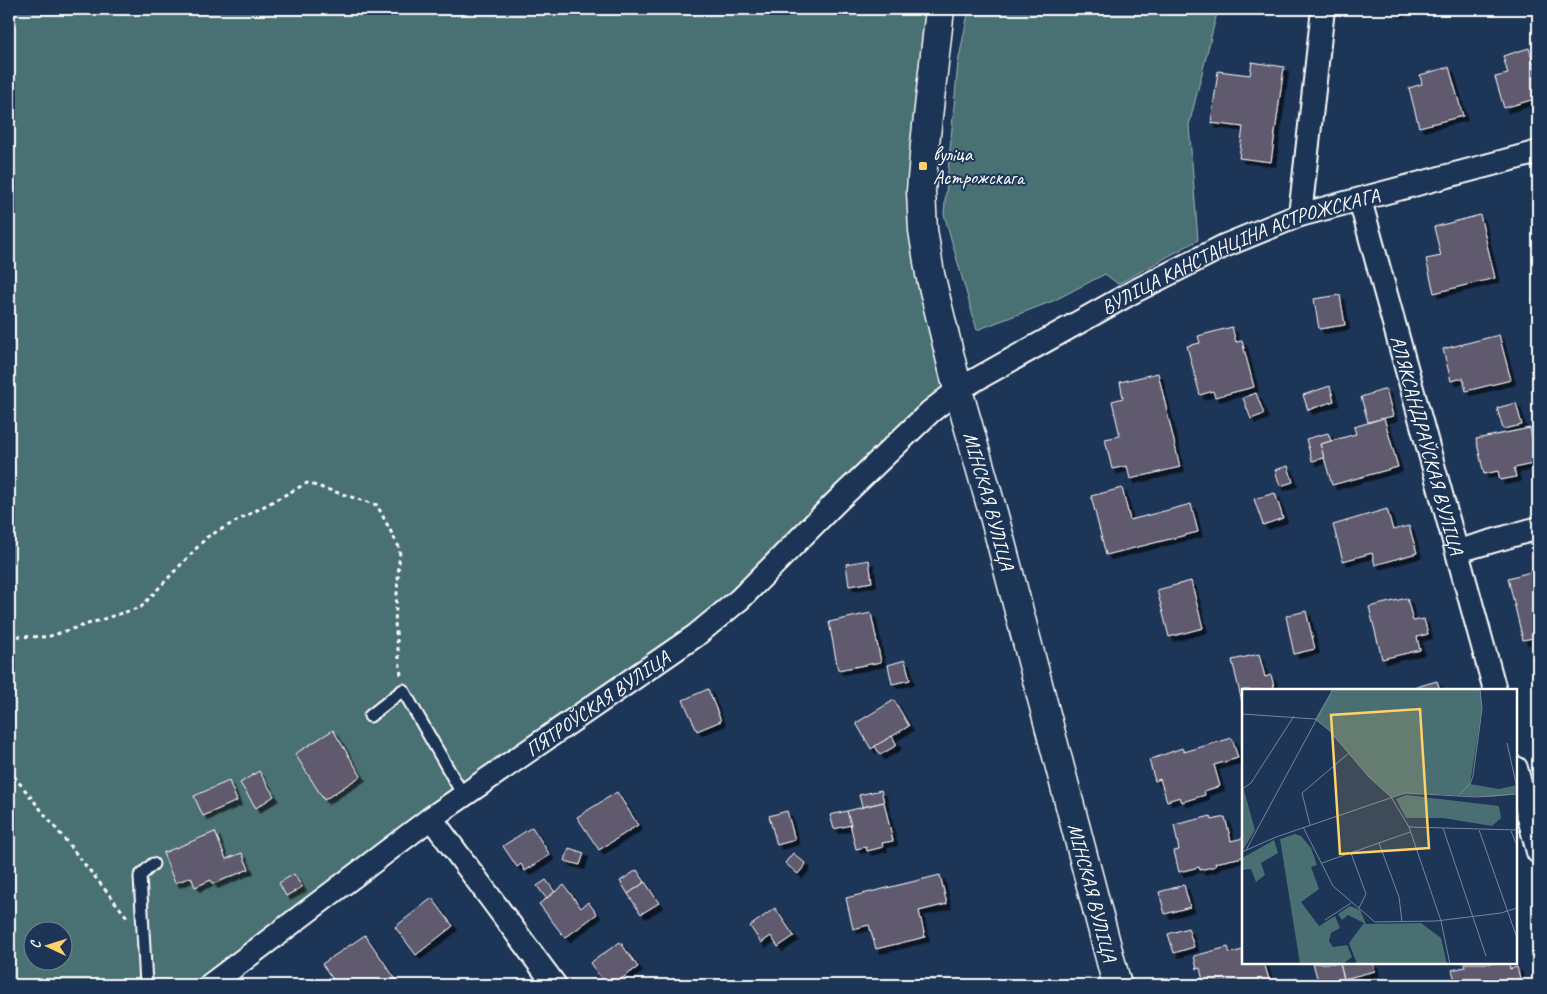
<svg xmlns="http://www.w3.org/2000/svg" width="1547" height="994" font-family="Caveat,sans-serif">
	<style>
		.green { fill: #4a6f72; stroke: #a4b7b8; fill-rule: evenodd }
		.building { fill: #5f5a6e; stroke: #fff; filter: url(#shadow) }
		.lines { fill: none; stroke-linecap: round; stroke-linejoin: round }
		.service-casing { stroke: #fff; stroke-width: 15 }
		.minor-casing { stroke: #fff; stroke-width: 26 }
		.secondary-casing { stroke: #fff; stroke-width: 31 }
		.path { stroke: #fff; stroke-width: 3; stroke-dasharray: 4 4; stroke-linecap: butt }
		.service { stroke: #1d3557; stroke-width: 11 }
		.minor { stroke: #1d3557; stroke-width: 22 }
		.secondary { stroke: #1d3557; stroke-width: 28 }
		.poi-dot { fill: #ffd166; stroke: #1d3557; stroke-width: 2 }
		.labels { text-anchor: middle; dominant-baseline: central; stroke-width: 4; stroke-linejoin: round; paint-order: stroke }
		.poi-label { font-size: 20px; fill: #fff; stroke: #1d3557; text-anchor: start }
		.street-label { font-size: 20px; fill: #fff; stroke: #1d3557 }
		.inset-road { fill: none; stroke: #77869a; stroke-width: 1 }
		.view { fill: #ffd166; fill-opacity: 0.15; stroke: #ffd166; stroke-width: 2.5 }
		.inset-edge { fill: none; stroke: #fff; stroke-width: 2.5 }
	</style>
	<defs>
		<filter id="shadow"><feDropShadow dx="4.5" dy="4.5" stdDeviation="0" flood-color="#0009"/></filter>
	</defs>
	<rect width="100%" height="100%" fill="#1d3557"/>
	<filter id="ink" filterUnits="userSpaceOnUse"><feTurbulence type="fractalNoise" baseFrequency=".02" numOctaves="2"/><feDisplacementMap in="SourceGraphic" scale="10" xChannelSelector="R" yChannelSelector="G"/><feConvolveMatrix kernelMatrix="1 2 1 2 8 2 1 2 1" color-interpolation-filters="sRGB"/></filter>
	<g filter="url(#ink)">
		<g class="green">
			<path d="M9,9h931l-15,135 33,246 -218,209 -530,386h-201zM32,932h30v30h-30z"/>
			<polygon points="969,9 1218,9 1189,125 1198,240 1118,284 1105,274 1053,301 977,330 944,214 958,63"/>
		</g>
		<g class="building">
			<polygon points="1394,9 1412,9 1396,13"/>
			<polygon points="1529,48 1538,80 1538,98 1504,108 1495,77 1508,74 1503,56"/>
			<polygon points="1252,62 1284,67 1271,162 1239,158 1243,127 1211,123 1218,71 1250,75"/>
			<polygon points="1449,67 1463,116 1419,127 1409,88 1422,84 1420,75"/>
			<polygon points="1480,215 1495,278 1434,293 1426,259 1441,256 1434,227"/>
			<polygon points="1340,295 1345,325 1319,329 1314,299"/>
			<polygon points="1232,327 1236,342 1242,341 1254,387 1215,397 1213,391 1200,395 1187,346 1200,343 1198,336"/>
			<polygon points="1499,335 1511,380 1466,391 1463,378 1451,381 1443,349"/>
			<polygon points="1158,373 1180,467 1130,479 1127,466 1112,469 1105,439 1120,436 1112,401 1123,398 1120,382"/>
			<polygon points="1330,386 1334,401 1308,410 1303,395"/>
			<polygon points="1386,389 1393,416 1368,422 1361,397"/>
			<polygon points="1256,393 1264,414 1251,419 1243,398"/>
			<polygon points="1516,403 1522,425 1503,429 1497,408"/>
			<polygon points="1384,418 1398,467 1332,485 1320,444 1356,434 1354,427"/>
			<polygon points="1530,428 1537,463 1514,468 1516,477 1500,480 1498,471 1484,474 1476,439"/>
			<polygon points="1328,433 1331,441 1320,444 1324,458 1312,461 1306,439"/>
			<polygon points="1288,466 1293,482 1280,486 1275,470"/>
			<polygon points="1122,488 1130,520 1191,504 1198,532 1106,555 1091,496"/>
			<polygon points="1275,493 1283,518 1263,525 1254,499"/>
			<polygon points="1387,509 1393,530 1409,526 1417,553 1375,565 1372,553 1343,561 1333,525"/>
			<polygon points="869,560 872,582 849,586 846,564"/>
			<polygon points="1538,570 1538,637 1523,640 1508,578"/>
			<polygon points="1191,581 1203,628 1169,637 1157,590"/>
			<polygon points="1407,598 1413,621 1424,619 1428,634 1417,637 1420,650 1382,659 1369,607"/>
			<polygon points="1306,611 1315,649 1294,654 1286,616"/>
			<polygon points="871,613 881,662 838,670 829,622"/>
			<polygon points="1259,654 1265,677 1271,675 1275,690 1243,690 1243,706 1232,660"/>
			<polygon points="905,660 910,680 892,684 888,665"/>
			<polygon points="1437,681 1440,690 1406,690"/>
			<polygon points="708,689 721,721 697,731 683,700"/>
			<polygon points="894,700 909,726 871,749 856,723"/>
			<polygon points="333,730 361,776 324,800 295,754"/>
			<polygon points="892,736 897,745 880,755 875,746"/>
			<polygon points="1232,738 1238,758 1214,765 1220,786 1204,791 1205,795 1182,802 1180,797 1167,801 1160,779 1155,781 1149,760 1182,748 1184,752"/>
			<polygon points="259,771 274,796 256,808 240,783"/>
			<polygon points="229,781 237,801 203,816 194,796"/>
			<polygon points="881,790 884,802 862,807 859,795"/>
			<polygon points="617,792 638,825 599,850 577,817"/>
			<polygon points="884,802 893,841 882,843 883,847 867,851 866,847 856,849 847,811"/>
			<polygon points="787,811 795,840 777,845 769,816"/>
			<polygon points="847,811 851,825 834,829 830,815"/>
			<polygon points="1211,816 1212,820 1225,817 1231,841 1243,838 1243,857 1215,863 1216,866 1200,870 1199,867 1179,872 1174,851 1179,850 1174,825"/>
			<polygon points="532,827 550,855 525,871 521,864 517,867 503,846"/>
			<polygon points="215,832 226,859 242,853 249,869 213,884 211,880 195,887 191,877 175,883 163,853"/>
			<polygon points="569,848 584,853 580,865 565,861"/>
			<polygon points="793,853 806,864 798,874 785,863"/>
			<polygon points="637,870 645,882 628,894 620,881"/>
			<polygon points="294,874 302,887 286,896 279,883"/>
			<polygon points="940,875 947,904 919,911 925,937 876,949 869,925 853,929 846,898"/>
			<polygon points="546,880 555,892 546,898 537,886"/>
			<polygon points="645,882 659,903 641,914 628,894"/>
			<polygon points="564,885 581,908 588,902 597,914 565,938 539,904"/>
			<polygon points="1184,885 1190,907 1165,914 1159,892"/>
			<polygon points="432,898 453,926 416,955 395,927"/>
			<polygon points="775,908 794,936 778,947 771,936 761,943 750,926"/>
			<polygon points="1188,928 1194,947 1174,953 1168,934"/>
			<polygon points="365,935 399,984 397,985 337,985 322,964"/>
			<polygon points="620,942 638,967 613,985 606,985 590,963"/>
			<polygon points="1228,947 1230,953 1243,950 1243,963 1264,963 1270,982 1264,984 1264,985 1212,985 1211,983 1204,985 1200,968 1197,969 1194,956"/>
			<polygon points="1313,963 1340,963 1344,979 1319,985"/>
			<polygon points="1340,963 1373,963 1375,971 1344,979"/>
			<polygon points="1464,963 1509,963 1510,969 1517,967 1522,985 1449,985 1456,983 1452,970 1465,967"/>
			<polygon points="935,981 936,985 917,985"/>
			<polygon points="1370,982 1371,985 1355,985"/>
		</g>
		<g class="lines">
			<g class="service-casing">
				<g id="service">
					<polyline points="370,716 403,690 463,795"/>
					<polyline points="146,985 140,876 153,864"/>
				</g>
			</g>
			<g class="minor-casing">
				<g id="minor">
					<path id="s1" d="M1360,200l135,490"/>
					<polyline points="1300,215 1323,9"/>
					<polyline points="1458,551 1538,528"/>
					<polyline points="1516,768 1538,852"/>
					<polyline points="431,818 555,985"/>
					<path id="s2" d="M210,985l221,-167 264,-182 45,-37 94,-95 96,-92 28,-22 17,-10 158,-88 91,-46 76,-31 238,-63"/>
				</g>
			</g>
			<g class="secondary-casing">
				<g id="secondary">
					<path id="s3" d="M940,9l-15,135 -4,47 2,39 7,44 28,116 36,126 123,469"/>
				</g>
			</g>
			<g class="path">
				<polyline points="9,636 47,637 141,607 207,537 307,483 377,505 400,549 395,623 401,675"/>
				<polyline points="9,770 127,917"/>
			</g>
			<use href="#service" class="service"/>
			<use href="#minor" class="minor"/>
			<use href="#secondary" class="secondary"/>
		</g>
	</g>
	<rect class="poi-dot" x="918" y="161" width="10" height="10" rx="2.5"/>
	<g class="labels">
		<g class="poi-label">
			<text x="933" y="154">вуліца<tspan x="933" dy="23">Астрожскага</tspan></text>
		</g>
		<g class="street-label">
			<text stroke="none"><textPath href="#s2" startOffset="1274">ВУЛІЦА КАНСТАНЦІНА АСТРОЖСКАГА</textPath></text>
			<text stroke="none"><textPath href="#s1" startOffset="254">АЛЯКСАНДРАЎСКАЯ ВУЛІЦА</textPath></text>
			<text stroke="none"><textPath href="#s3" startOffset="501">МІНСКАЯ ВУЛІЦА</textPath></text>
			<text stroke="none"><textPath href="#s2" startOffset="479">ПЯТРОЎСКАЯ ВУЛІЦА</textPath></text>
			<text stroke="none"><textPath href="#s3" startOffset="906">МІНСКАЯ ВУЛІЦА</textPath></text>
		</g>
	</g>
	<g transform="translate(1242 689)">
		<rect width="275" height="275" fill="#1d3557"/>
		<path d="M91,0h147l2,20 -12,75 29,5 18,-4v9l-25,3 -84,-4 -17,4 -22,-20 -40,-47 -14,-11zM0,94l13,47 -13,22zM164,106l93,11 2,12 -9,8 -49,-8h-37l-10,-19zM53,145l6,2 10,12 6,17 -6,2 8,22 -18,13 18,24 16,-10 5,12 -9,5 -2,8 4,6 14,-2 5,12 -9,7h-43l-20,-125zM32,151l4,13 -17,10 4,12 -9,7 -5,-13 -9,1v-12zM108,217l10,4 6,14 55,-1 20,15 6,26h-90l-8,-21 15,-20 -16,-8 -6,5 -4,-6z" fill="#4a6f72"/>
		<path class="inset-road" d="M0,25l73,5 14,11 40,47 22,20 18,30 32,94 9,43M265,54l10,45M0,100l9,-6 43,-67M216,107l12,-12 3,-8 9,-67 -2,-20M68,136l-8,-32 47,-40M61,138l30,59 42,36 61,-1 65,-8 16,-5M167,138l108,3M201,139l43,128M237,141l38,108M269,142l6,15M137,154l20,54 3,25M4,161l87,-161M0,163l34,-15 129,-44 71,4 41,-3M109,164l15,41 -7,14M80,174l88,-31M83,231l26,-17"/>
		<path class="view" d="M178,20l9,139 -89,6 -9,-139z"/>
		<rect width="275" height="275" class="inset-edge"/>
	</g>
	<rect width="1547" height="994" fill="none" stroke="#1d3557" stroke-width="30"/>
	<rect x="15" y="15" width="1517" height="964" fill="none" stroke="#fff" stroke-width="2" filter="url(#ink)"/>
	<g transform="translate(48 946) rotate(274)"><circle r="24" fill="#1d3557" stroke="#77869a"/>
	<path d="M0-4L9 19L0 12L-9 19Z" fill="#ffd166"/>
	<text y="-8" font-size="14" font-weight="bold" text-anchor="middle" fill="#ffffff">С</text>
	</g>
</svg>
